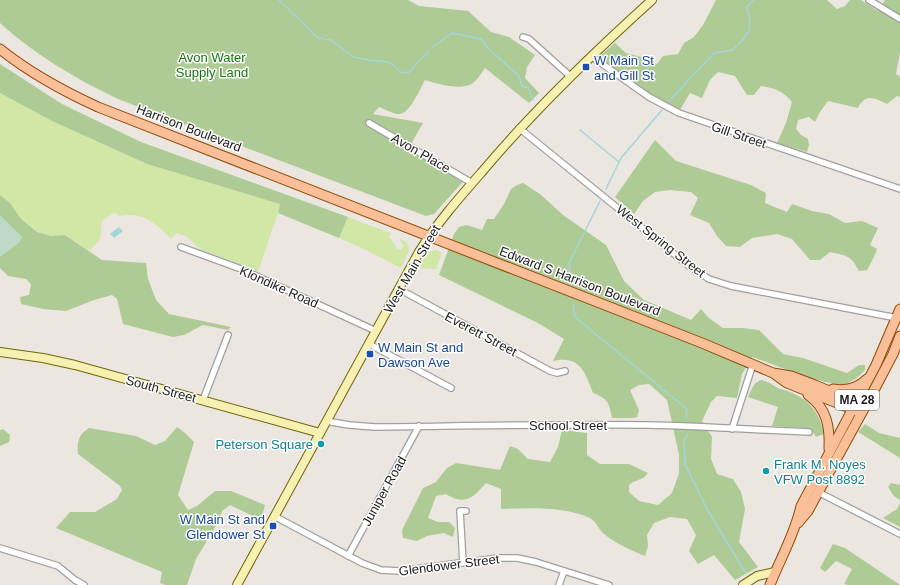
<svg xmlns="http://www.w3.org/2000/svg" width="900" height="585" font-family="Arial,sans-serif">
	<style>
		.grass { fill: #d0e7a6 }
		.forest { fill: #aecb95 }
		.wetland { fill: #bddac8 }
		.water { fill: #a1d6da }
		.lines { fill: none; stroke-linecap: round; stroke-linejoin: round }
		.stream { stroke: #a1d6da; stroke-width: 1.5 }
		.street-casing { stroke: #9f9f9f; stroke-width: 8 }
		.secondary-casing { stroke: #6d6707; stroke-width: 10 }
		.primary-casing { stroke: #8e4903; stroke-width: 11 }
		.street { stroke: #fff; stroke-width: 5.5 }
		.secondary { stroke: #f7f0b3; stroke-width: 8 }
		.primary { stroke: #f9bf98; stroke-width: 9 }
		.transit-dot { fill: #1a4fb4; stroke: #fff; stroke-width: 1.5 }
		.culture-dot { fill: #0f9aa8; stroke: #fff; stroke-width: 1.5 }
		.labels { text-anchor: middle; dominant-baseline: central; stroke-width: 3; stroke-linejoin: round; paint-order: stroke }
		.shield { fill: #fff; stroke: #5f5f5f; stroke-width: 1 }
		.shield-label { font-size: 12px; font-weight: bold; fill: #1b1b1b }
		.park-label { font-size: 13px; fill: #15740d; stroke: #fff }
		.transit-label { font-size: 13px; fill: #164399; stroke: #fff; text-anchor: start }
		.street-label { font-size: 13px; fill: #1b1b1b; stroke: #fff }
		.culture-label { font-size: 13px; fill: #0d838f; stroke: #fff; text-anchor: end }
	</style>
	<rect width="100%" height="100%" fill="#ece6e0"/>
	<g class="grass">
		<path d="M0,93l52,28 95,43 134,40 -23,68 -57,-22 -14,-13 -10,-4 -6,6c-16,-17 -28,-27 -52,-23l-4,-4 -13,9 -2,18 -10,12 -25,-16 -14,1 -14,-4 -16,-13 -11,-16 -10,-8z"/>
		<polygon points="348,217 363,223 391,233 389,237 393,242 397,249 402,249 404,246 399,239 400,238 407,243 409,250 401,268 364,249 339,238"/>
		<path d="M436,250l6,3 -6,16 -17,-1c4,-8 8,-17 17,-18z"/>
	</g>
	<g class="forest">
		<path d="M0,0h408l11,6 49,5 23,21 18,5 26,18 -8,12 -2,11 14,15 -10,10 -44,-35c-3,4 -7,11 -12,15 -11,8 -36,1 -48,-3 -5,9 -15,33 -25,34 -6,1 -15,-5 -21,-7l-6,7 50,9 -12,21 56,33 -33,37 -8,2 -308,-117c-42,-20 -83,-44 -118,-76z"/>
		<path d="M716,0h111l10,9 8,-3 5,-6h11l17,11 7,-11h15v53l-4,21 4,3v20l-3,-1 -10,8c-13,-6 -21,-11 -29,4l-30,-7 -8,11 -5,10 -6,-5 -11,3 -2,9 5,6 7,4 1,6 -2,7 -30,-9 9,-20 6,-21c-8,-11 -18,-14 -31,-16l-7,9h-7l-12,-19 -17,-4 -8,8 -8,18 -12,-5 -10,17 -31,-17 -47,-34 -2,-3 15,-13 11,10 23,6 8,5 6,-8 15,-2 6,-11 10,-6 9,-12z"/>
		<polygon points="0,64 62,104 141,142 348,217 339,238 278,213 280,204 147,164 52,121 0,93"/>
		<path d="M655,140l21,21 75,24 15,8 -1,10 22,9 5,-8 20,7 17,3 16,9 17,-2 16,7 -8,17 7,4 -3,8 -7,13 -8,1c-8,-16 -12,-15 -29,-19l-10,8h-10l-18,-21 -15,-5 -25,4 -12,9 -14,-1 -9,-10 -8,-13 -19,-8 8,-17 -7,-6 -21,-2 -15,2 -12,9 -9,13 -19,-17z"/>
		<path d="M523,183l17,11 23,21 43,30 18,36 20,19 47,20 10,-11 8,9 14,10h20l16,2 24,24 20,4 44,15 12,-8h6v5c-6,6 -12,12 -21,14 -16,3 -74,-21 -92,-27l-10,17 -5,24 -20,-2 -6,6 -9,19 10,16 -1,22 6,15 16,5 8,13 4,17 -6,33 19,25 -23,13 -21,-25 -16,9 -9,-13 7,-16 -9,-16 -17,-2 -16,6 -7,12 1,11 -3,10c-14,-6 -29,-12 -41,-22 -5,-4 -8,-13 -14,-16 -26,-12 -61,-10 -89,-9v-20l-15,-6c-13,15 -21,23 -40,11l-10,2 -8,22 10,4h11l6,6 -2,9 -9,-4 -17,3 -10,5 -14,-3 -1,-8 21,-42 13,-6 11,-14 9,-5 44,7 10,-24 8,3 10,10 22,3 8,-15 4,-17 25,3v22l13,9h29l19,9c-6,8 -12,6 -19,12v7l10,9 19,4 14,-12 7,-20v-18l-12,-55 -18,-16 -10,1 -9,5 9,20 -2,7 -4,1h-21c-3,-16 -4,-19 -19,-25 -8,-22 -14,-38 -40,-32l11,-22 -26,-16 -99,-48 15,-41 5,-7 8,-2 15,5 5,-11h7l10,-15 7,-15 6,-4z"/>
		<polygon points="0,195 10,203 21,219 37,232 51,236 65,235 102,260 146,263 148,279 156,300 169,314 231,327 228,330 203,325 184,335 173,337 123,324 117,299 112,295 94,300 66,311 43,309 21,304 20,297 29,295 31,284 26,279 8,276 0,268"/>
		<path d="M761,380c9,2 10,4 17,8 4,2 8,2 12,4 21,9 29,20 34,42l-8,3 -5,-8 -3,-1 -36,-2 6,-19 -30,-10c4,-8 5,-14 13,-17z"/>
		<polygon points="865,424 879,433 900,438 900,458 858,432"/>
		<path d="M177,427l8,6 9,9 -16,53 10,15 9,-4 18,-15h16l34,14 -4,15 -31,-15 -8,6 -2,8 -24,40 -9,26h-22l-5,-2 2,-11 -106,-44 14,-16h25l22,-13 5,-9 -2,-4 -42,-32c-1,-12 0,-19 11,-26l47,8 19,9 10,-4z"/>
		<polygon points="3,429 10,435 9,442 0,446 0,430"/>
		<polygon points="891,483 900,485 900,500 894,496 888,487"/>
		<polygon points="900,503 900,527 883,518 897,509"/>
		<polygon points="833,544 845,548 900,585 848,585 844,584 852,569 836,561 825,572 820,568"/>
	</g>
	<polygon class="wetland" points="0,215 22,237 20,242 0,257"/>
	<polygon class="water" points="119,227 123,231 114,238 110,234"/>
	<g class="lines">
		<g class="stream">
			<polyline points="279,0 318,38 331,40 353,57 369,60 388,62 395,66 400,72 408,73 428,52"/>
			<polyline points="433,47 452,33 481,39 488,48 519,76 522,86 528,88 533,100"/>
			<polyline points="669,101 714,53 732,50 742,41 749,30 750,18 746,8 753,0"/>
			<polyline points="580,130 619,162"/>
			<polyline points="606,189 621,158 662,110"/>
			<polyline points="570,274 569,263 600,201"/>
			<polyline points="573,305 575,317 687,409 686,418"/>
			<polyline points="688,434 684,440 685,464 707,509 745,572"/>
		</g>
		<g class="street-casing">
			<g id="street">
				<polyline points="869,0 900,19"/>
				<polyline points="523,37 529,39 570,76"/>
				<polyline points="591,56 649,97 679,113 900,189"/>
				<polyline points="369,123 472,183"/>
				<polyline points="519,128 689,266 709,279 731,286 897,318"/>
				<polyline points="181,247 241,269 376,331"/>
				<polyline points="399,289 550,371 557,373 565,371"/>
				<polyline points="369,344 451,388"/>
				<polyline points="203,400 228,335"/>
				<path d="M326,421l23,4 26,2c91,-1 182,-3 273,-2 54,1 108,5 161,7"/>
				<polyline points="732,429 753,364"/>
				<polyline points="818,492 900,534"/>
				<polyline points="274,516 362,563 381,570 400,571 498,558 517,558 536,562 609,585"/>
				<polyline points="0,548 58,566 75,580 84,585"/>
				<polyline points="348,556 419,426"/>
				<polyline points="463,563 460,511 466,511"/>
				<polyline points="559,585 564,571"/>
			</g>
		</g>
		<g class="secondary-casing">
			<g id="secondary">
				<polyline points="0,352 43,358 75,365 320,433"/>
				<path d="M237,585l182,-333c18,-29 40,-54 62,-79 53,-63 110,-118 171,-173"/>
				<polyline points="743,585 757,576 775,572"/>
			</g>
		</g>
		<g class="primary-casing">
			<g id="primary">
				<path d="M0,49c30,24 63,42 98,58l604,236 71,30 18,3 24,9 50,21"/>
				<polyline points="776,375 787,383 857,411"/>
				<path d="M833,389c12,2 25,-1 34,-10"/>
				<path d="M808,395c19,13 22,32 21,54"/>
				<polyline points="798,523 808,511 872,394 893,354 900,336"/>
				<path d="M770,585c10,-26 25,-51 31,-79l75,-141 24,-56"/>
			</g>
		</g>
		<use href="#street" class="street"/>
		<use href="#secondary" class="secondary"/>
		<use href="#primary" class="primary"/>
	</g>
	<g class="transit-dot">
		<rect x="582" y="63" width="8" height="8" rx="2"/>
		<rect x="366" y="350" width="8" height="8" rx="2"/>
		<rect x="269" y="522" width="8" height="8" rx="2"/>
	</g>
	<g class="culture-dot">
		<circle cx="321" cy="444" r="4"/>
		<circle cx="766" cy="471" r="4"/>
	</g>
	<g class="labels">
		<rect class="shield" x="835" y="390" width="44" height="20" rx="3"/>
		<g class="shield-label">
			<text x="857" y="400">MA 28</text>
		</g>
		<g class="park-label">
			<text x="212" y="57">Avon Water<tspan x="212" dy="15">Supply Land</tspan></text>
		</g>
		<g class="transit-label">
			<text x="594" y="60">W Main St<tspan x="594" dy="15">and Gill St</tspan></text>
			<text x="378" y="347">W Main St and<tspan x="378" dy="15">Dawson Ave</tspan></text>
			<text x="265" y="519" text-anchor="end">W Main St and<tspan x="265" dy="15">Glendower St</tspan></text>
		</g>
		<g class="street-label">
			<text transform="translate(189 128) rotate(21)">Harrison Boulevard</text>
			<text transform="translate(739 135) rotate(19)">Gill Street</text>
			<text transform="translate(421 153) rotate(30)">Avon Place</text>
			<text transform="translate(661 241) rotate(38)">West Spring Street</text>
			<text transform="translate(412 269) rotate(-60)">West Main Street</text>
			<text transform="translate(580 281) rotate(21)">Edward S Harrison Boulevard</text>
			<text transform="translate(279 287) rotate(24)">Klondike Road</text>
			<text transform="translate(481 334) rotate(28)">Everett Street</text>
			<text transform="translate(161 389) rotate(15)">South Street</text>
			<text x="568" y="425">School Street</text>
			<text transform="translate(384 491) rotate(-61)">Juniper Road</text>
			<text transform="translate(449 565) rotate(-7)">Glendower Street</text>
		</g>
		<g class="culture-label">
			<text x="313" y="444">Peterson Square</text>
			<text x="774" y="464" text-anchor="start">Frank M. Noyes<tspan x="774" dy="15">VFW Post 8892</tspan></text>
		</g>
	</g>
</svg>
